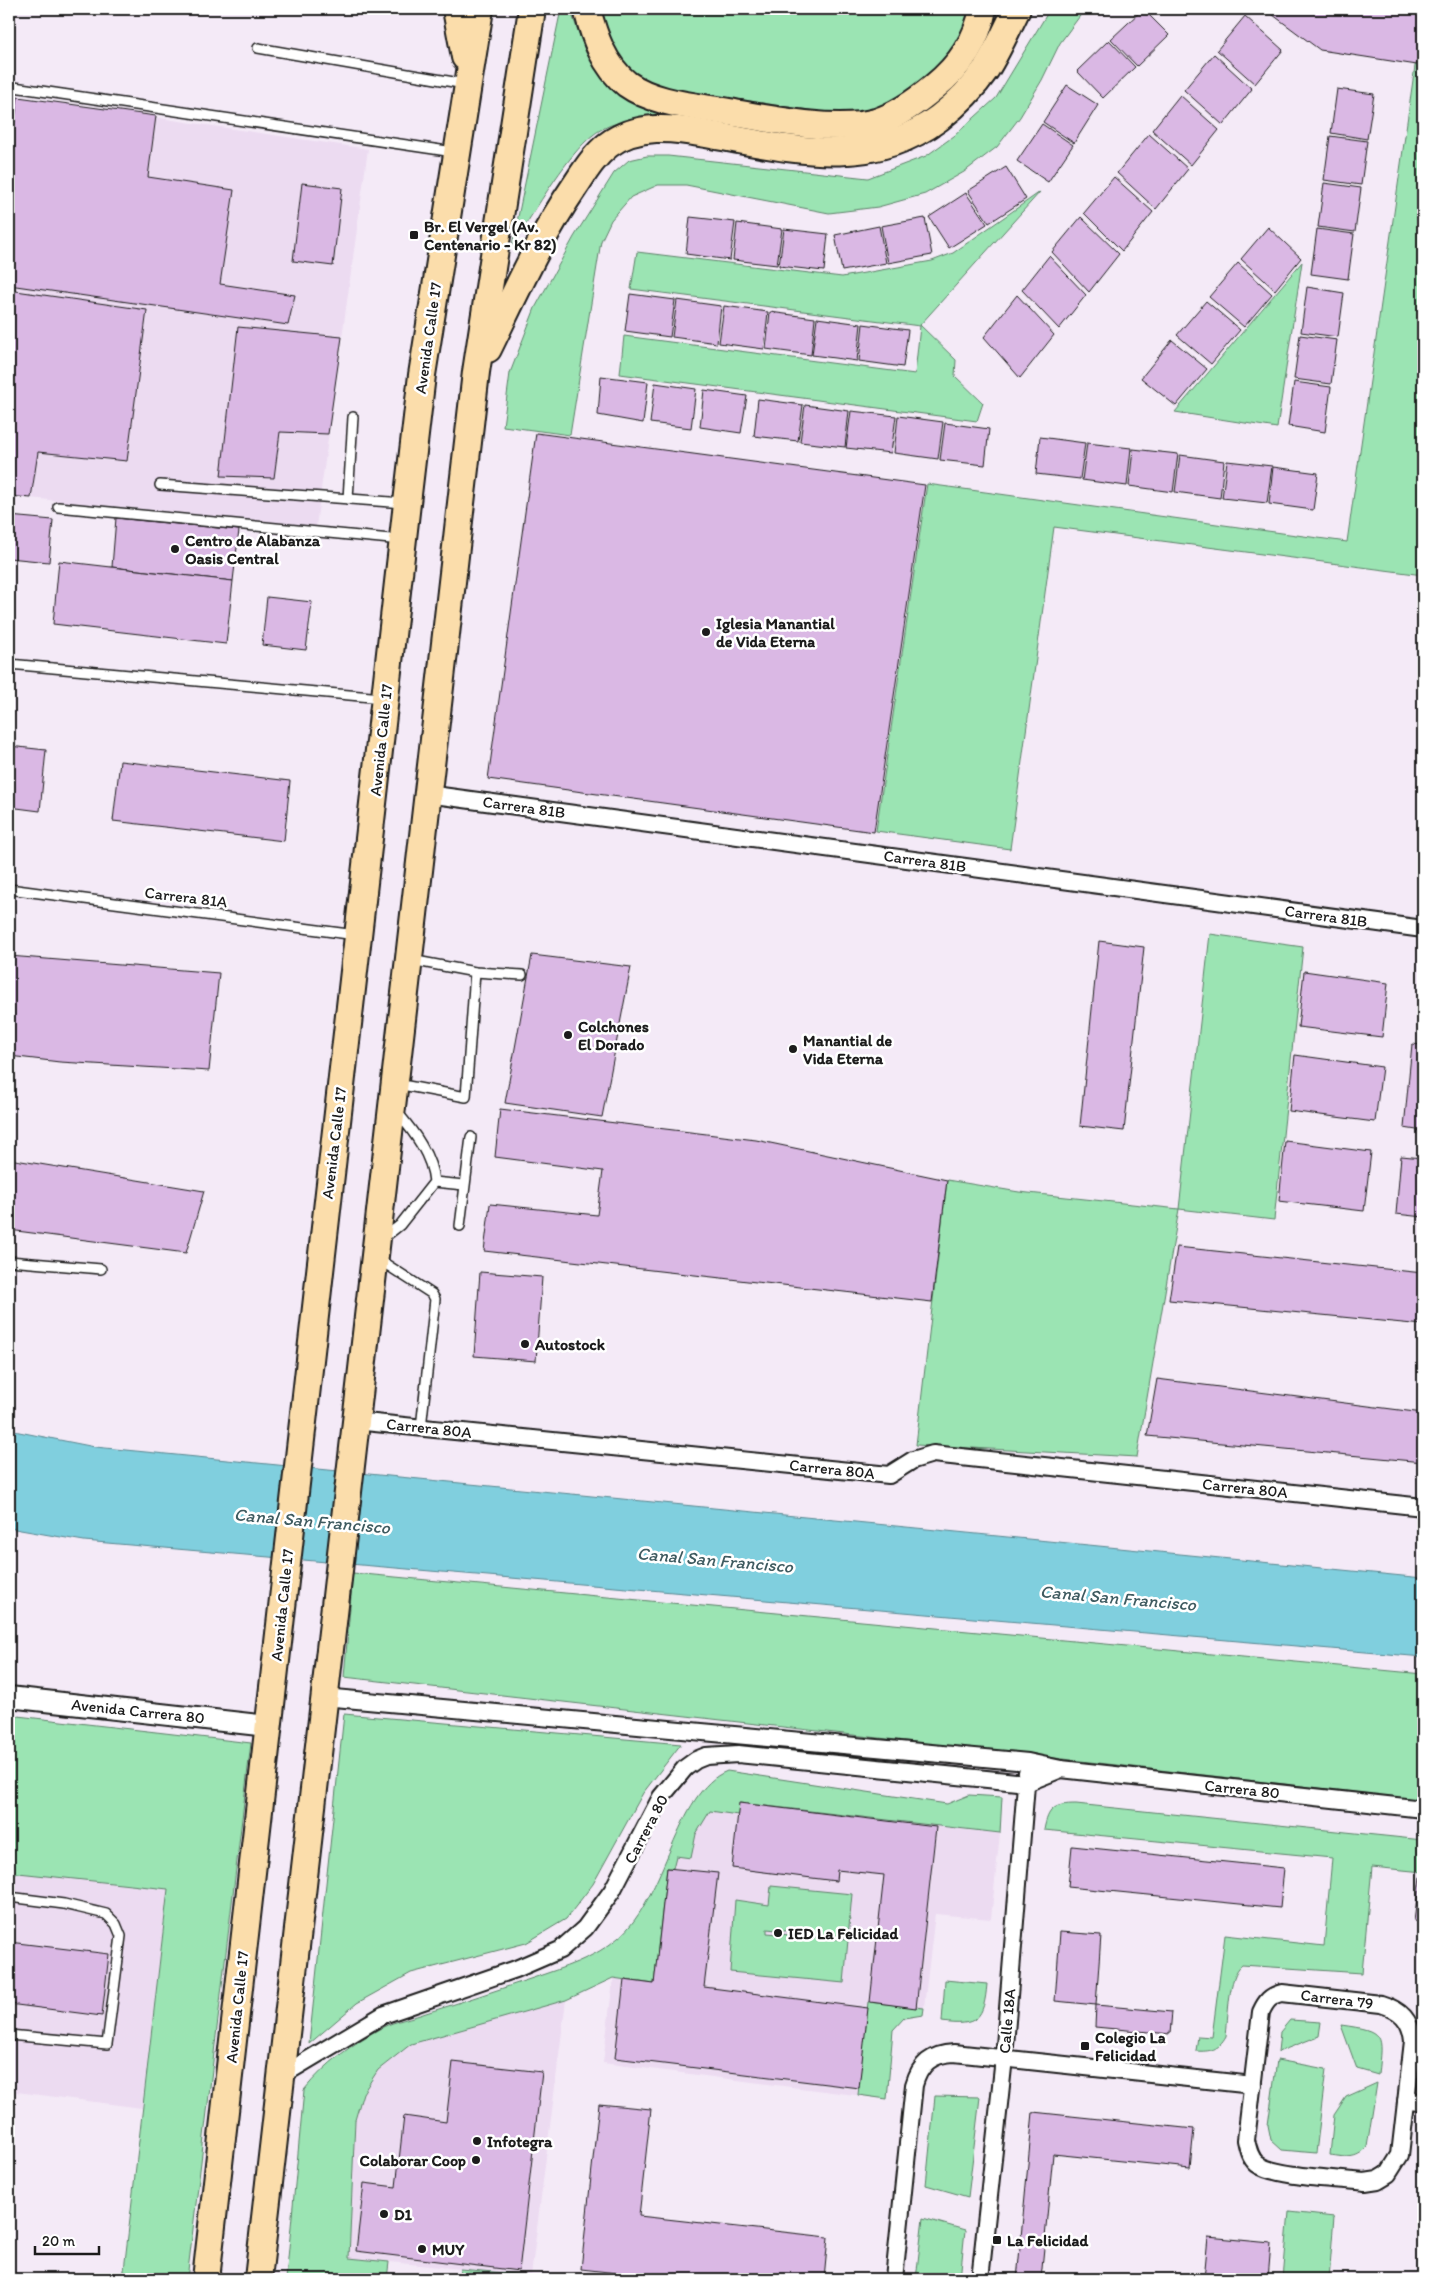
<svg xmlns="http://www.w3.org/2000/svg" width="1432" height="2288" font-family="Itim,sans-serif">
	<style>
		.built { fill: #ecdbf1 }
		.green { fill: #9be4b3; stroke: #5c8068 }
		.water { fill: #80cfde; stroke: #588790 }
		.building { fill: #dab8e4; stroke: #1c1c1c }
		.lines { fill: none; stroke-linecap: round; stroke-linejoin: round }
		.service-casing { stroke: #1c1c1c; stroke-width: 12 }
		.minor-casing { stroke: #1c1c1c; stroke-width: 20 }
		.tertiary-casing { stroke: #1c1c1c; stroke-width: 24 }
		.primary-casing { stroke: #1c1c1c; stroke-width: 30 }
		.service { stroke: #fff; stroke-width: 9 }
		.minor { stroke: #fff; stroke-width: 16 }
		.tertiary { stroke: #fff; stroke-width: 20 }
		.primary { stroke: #fbddab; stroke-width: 26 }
		.poi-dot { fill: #1c1c1c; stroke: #fff; stroke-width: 2 }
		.labels { text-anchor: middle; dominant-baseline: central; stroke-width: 5; stroke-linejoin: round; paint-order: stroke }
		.poi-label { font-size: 16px; font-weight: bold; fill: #1c1c1c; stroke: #fff; text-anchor: start }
		.street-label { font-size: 16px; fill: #1c1c1c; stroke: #fff }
		.water-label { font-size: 18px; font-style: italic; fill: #3f5b60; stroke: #fff }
	</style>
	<rect width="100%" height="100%" fill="#f4eaf7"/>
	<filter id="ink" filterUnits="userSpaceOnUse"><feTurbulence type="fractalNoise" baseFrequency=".02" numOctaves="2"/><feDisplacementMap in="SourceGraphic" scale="10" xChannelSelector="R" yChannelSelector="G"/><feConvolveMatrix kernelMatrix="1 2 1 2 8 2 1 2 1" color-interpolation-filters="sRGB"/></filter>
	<g filter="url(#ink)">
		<g class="built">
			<polygon points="18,97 368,149 316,526 9,496 9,159"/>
			<polygon points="727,1771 945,1827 1000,1833 991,1919 935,1914 923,2015 904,2018 893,2030 887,2099 603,2063 618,1939 636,1919 651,1897 683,1823 702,1790 717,1775"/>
			<polygon points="9,1872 168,1889 142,2108 9,2091"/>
			<polygon points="566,2000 531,2276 349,2258 355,2120 363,2093 378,2070 411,2044"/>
		</g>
		<g class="green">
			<path d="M561,9h9l16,44 19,26 68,37c-24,1 -49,2 -71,13 -31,16 -69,86 -90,117z"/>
			<polygon points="598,9 970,9 967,26 939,73 906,94 871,111 835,114 650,86 616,57"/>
			<polygon points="1050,9 1085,9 1060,43 1042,80 1020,117 997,147 964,172 925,194 878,207 829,213 686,185 658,185 631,197 611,220 601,241 570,435 503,426 510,373 535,308 574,237 614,173 629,160 647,156 668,156 868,178 926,156 954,136 996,98"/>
			<polygon points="1423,10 1423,575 1054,527 1010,849 876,831 927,484 1347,542"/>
			<polygon points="1040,192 920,325 956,360 955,376 983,403 977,421 620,374 624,336 915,374 920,326 631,289 637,252 842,277 932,261 953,253"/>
			<polygon points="1302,262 1277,428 1175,412"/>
			<polygon points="1210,934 1303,947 1274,1220 1179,1209 1137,1457 916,1445 947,1180 1019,1192 1179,1209"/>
			<polygon points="353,1573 1423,1674 1423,1800 344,1677"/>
			<polygon points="344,1714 681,1744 643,1793 593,1884 566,1919 526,1943 411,1973 357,2003 309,2044"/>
			<polygon points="9,1715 251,1743 187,2279 123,2279 168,1889 9,1872"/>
			<path d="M727,1771l220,33 22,-9 33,2 -2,36 -260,-30 -2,12 -28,-4 -14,23 -5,24 -15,-2 -3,12h-6l-13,116 -41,-6 -47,22 -155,44 -33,26 -15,23 -8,27 -6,138 40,4 -2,17h-101l18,-189c21,-26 49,-47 79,-63 12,-6 29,-9 43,-14 36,-11 71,-23 107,-35 29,-10 62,-20 85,-40 49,-41 57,-146 109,-167z"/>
			<path d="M1076,1804l347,36v32l-51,-5 -10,106 -120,-8c-14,10 -14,54 -16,72 -7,13 -16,15 -30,14l2,-15 14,1 13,-102 99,11 8,-88 -288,-28c4,-22 10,-26 32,-26z"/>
			<polygon points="771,1886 852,1894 848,1937 767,1929 767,1933 848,1940 844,1983 730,1972 735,1900 769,1905"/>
			<path d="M945,1980l42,4c-3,35 -10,43 -45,38z"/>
			<polygon points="868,2002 924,2008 923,2015 904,2018 893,2030 887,2099 858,2095"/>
			<polygon points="1290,2020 1321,2022 1319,2036 1278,2052 1280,2032"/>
			<path d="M1341,2025c44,6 41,9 37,50l-21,-6z"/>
			<polygon points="1277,2060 1326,2069 1316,2153 1282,2150 1271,2140 1268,2125"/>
			<path d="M1377,2083l-10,64c-11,13 -22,10 -37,8l4,-40 12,-18z"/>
			<polygon points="935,2096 980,2097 968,2197 926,2185"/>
			<polygon points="1289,2212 1334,2217 1329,2279 1283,2279"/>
			<polygon points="923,2218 965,2230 960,2279 916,2279"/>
			<polygon points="460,2269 526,2275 525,2279 458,2279"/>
		</g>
		<polygon class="water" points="9,1430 95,1447 1423,1578 1423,1657 84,1541 9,1528"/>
		<g class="building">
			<polygon points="1143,9 1169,35 1137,66 1111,39"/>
			<polygon points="1265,9 1423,9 1417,65 1320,50"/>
			<polygon points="1245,16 1283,50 1255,84 1217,50"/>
			<polygon points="1109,40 1135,67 1103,98 1077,71"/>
			<polygon points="1214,54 1252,89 1223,125 1184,90"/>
			<polygon points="1067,85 1098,105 1074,143 1043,122"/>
			<polygon points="1337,89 1374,94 1367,139 1331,133"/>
			<polygon points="1180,95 1219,130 1191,165 1152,130"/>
			<polygon points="18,97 156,116 148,177 234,190 220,284 295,295 288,325 9,285 9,163"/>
			<polygon points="1042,124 1073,145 1048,182 1017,161"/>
			<polygon points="1149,134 1188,169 1156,209 1117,173"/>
			<polygon points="1330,136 1367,141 1361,185 1324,180"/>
			<polygon points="1006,167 1026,199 989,223 968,191"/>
			<polygon points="1114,177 1153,212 1122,251 1084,213"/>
			<polygon points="302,183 342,188 333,266 293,261"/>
			<polygon points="1324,183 1361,188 1355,232 1318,227"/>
			<polygon points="966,193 987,224 949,248 929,217"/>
			<polygon points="690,217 735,222 730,260 686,254"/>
			<polygon points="1081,217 1119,254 1089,292 1052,252"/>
			<polygon points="925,218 932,255 888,263 881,226"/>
			<polygon points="737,223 782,229 777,265 733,260"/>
			<polygon points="879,226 886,263 842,271 835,235"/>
			<polygon points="1268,227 1301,258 1275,290 1241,259"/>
			<polygon points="784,229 828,234 824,271 779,266"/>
			<polygon points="1317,229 1354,234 1348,279 1311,274"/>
			<polygon points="1049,256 1086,295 1059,329 1022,290"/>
			<polygon points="1238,263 1272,294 1244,327 1209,297"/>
			<polygon points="1307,287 1344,293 1338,337 1301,332"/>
			<polygon points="9,290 147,310 127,461 38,452 31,498 9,496"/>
			<polygon points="630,294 675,300 670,337 625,331"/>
			<polygon points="1017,295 1054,335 1020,378 984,337"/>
			<polygon points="677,300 721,306 717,343 672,337"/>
			<polygon points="1206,301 1240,330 1211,364 1177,335"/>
			<polygon points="724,306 768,312 764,349 719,343"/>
			<polygon points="770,312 815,318 811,355 766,349"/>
			<polygon points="817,318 861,324 857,361 812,355"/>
			<polygon points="863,324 908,330 903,367 859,361"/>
			<polygon points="238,327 342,337 328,434 280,432 274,478 221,476"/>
			<polygon points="1300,335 1337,340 1331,384 1294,379"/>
			<polygon points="1172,340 1207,369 1176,406 1141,378"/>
			<polygon points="601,376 648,382 643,423 598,415"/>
			<polygon points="1294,382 1331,387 1325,432 1288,426"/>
			<polygon points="655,383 696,389 691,428 650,423"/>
			<polygon points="704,390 747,396 741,433 700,427"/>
			<polygon points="758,399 803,405 798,441 754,436"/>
			<polygon points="805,405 849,411 845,447 800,442"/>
			<polygon points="851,411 896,416 891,453 846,448"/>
			<polygon points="898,416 943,422 938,459 894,453"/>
			<polygon points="945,423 989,429 985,465 940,460"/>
			<polygon points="536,433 925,485 874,832 488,779"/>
			<polygon points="1040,437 1085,443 1080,479 1036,474"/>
			<polygon points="1087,443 1131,448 1127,486 1082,480"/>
			<polygon points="1133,449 1178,454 1173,492 1129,486"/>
			<polygon points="1180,455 1224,461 1220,498 1175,492"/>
			<polygon points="1227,461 1272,466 1267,503 1222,498"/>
			<polygon points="1273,467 1318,473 1313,510 1269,504"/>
			<polygon points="9,516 53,520 49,562 9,558"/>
			<polygon points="116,518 239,530 233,581 112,567"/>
			<polygon points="59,561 233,581 226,644 53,624"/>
			<polygon points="267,597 312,602 306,650 262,645"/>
			<polygon points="9,746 46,750 40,811 9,807"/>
			<polygon points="120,761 290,781 284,841 113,821"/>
			<polygon points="1099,941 1144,947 1124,1131 1080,1126"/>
			<polygon points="532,955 631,967 602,1117 505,1103"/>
			<polygon points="9,956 219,973 209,1071 60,1062 9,1056"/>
			<polygon points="1304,971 1388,983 1382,1037 1298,1027"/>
			<polygon points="1412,1044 1423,1045 1423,1131 1404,1128"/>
			<polygon points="1295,1055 1382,1067 1375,1122 1289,1111"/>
			<polygon points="500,1109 756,1140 947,1180 932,1302 484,1251 490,1204 597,1215 603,1171 495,1157"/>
			<polygon points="1285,1141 1371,1152 1364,1211 1279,1201"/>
			<polygon points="1401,1156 1423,1158 1423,1217 1396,1214"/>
			<polygon points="9,1159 204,1191 186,1253 9,1230"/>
			<polygon points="1177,1247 1423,1273 1423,1325 1169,1300"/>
			<polygon points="480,1272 542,1277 536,1361 474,1356"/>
			<polygon points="1157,1379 1423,1413 1423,1462 1147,1436"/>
			<polygon points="739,1803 936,1827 916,2008 870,2002 884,1875 837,1870 836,1881 732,1868"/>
			<polygon points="1072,1846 1284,1868 1280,1908 1068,1887"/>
			<polygon points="667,1868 718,1873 704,1987 868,2008 859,2088 615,2058 624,1980 654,1984"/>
			<polygon points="1420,1877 1423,1877 1423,1922 1414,1921"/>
			<polygon points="1060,1932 1101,1935 1096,2005 1055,2001"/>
			<polygon points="9,1942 109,1954 102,2016 9,2004"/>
			<polygon points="1096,2005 1172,2012 1170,2034 1095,2027"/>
			<polygon points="453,2062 542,2072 519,2271 356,2251 364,2183 396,2187 404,2116 446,2122"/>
			<polygon points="599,2104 651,2109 639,2216 828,2237 824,2279 672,2279 581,2269"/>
			<polygon points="1033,2112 1194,2129 1190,2168 1053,2154 1041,2279 1017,2279"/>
			<polygon points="1208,2237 1271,2243 1268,2279 1204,2279"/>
		</g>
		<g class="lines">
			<g class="service-casing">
				<g id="service">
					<polyline points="258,48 465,84"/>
					<polyline points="14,87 454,152"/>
					<polyline points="160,485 404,503"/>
					<polyline points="348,499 353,417"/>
					<polyline points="58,507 401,540"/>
					<polyline points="9,664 382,698"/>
					<polyline points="9,889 356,935"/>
					<polyline points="411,960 475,972 522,975"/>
					<polyline points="397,1084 466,1097 475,972"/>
					<polyline points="434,1182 464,1185"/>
					<polyline points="460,1226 471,1137"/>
					<path d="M381,1240l19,-15 34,-43c-2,-26 -20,-50 -37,-70"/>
					<polyline points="378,1259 432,1294 435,1299 421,1428"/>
					<polyline points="9,1261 101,1269"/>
					<polyline points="9,1897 64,1904 106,1914 116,1924 121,1936 107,2044 9,2035"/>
				</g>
			</g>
			<g class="minor-casing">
				<g id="minor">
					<polyline points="427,794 1423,929"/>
					<polyline points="355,1421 889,1475 913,1460 933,1454 1423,1507"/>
					<polyline points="324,1697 1028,1762 1061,1769 1423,1809"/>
					<path d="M1282,1993l99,11c20,6 30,16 32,37l-13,114 -12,19 -10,6 -13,2c-23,-3 -91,-5 -108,-18 -7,-6 -9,-15 -11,-24l15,-128c5,-11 9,-16 21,-19z"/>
					<polyline points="281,2076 383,2015 516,1969 560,1950 585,1928 612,1891 661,1797 685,1768 696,1760 706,1756 738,1754 1026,1783 1061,1769"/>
					<polyline points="1406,2101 1423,2102"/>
					<path d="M894,2279l20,-194c6,-21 17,-31 40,-32l299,32"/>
					<polyline points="980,2279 1004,2058 1027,1772"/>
				</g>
			</g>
			<g class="tertiary-casing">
				<polyline id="tertiary" points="9,1697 268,1726"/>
			</g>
			<g class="primary-casing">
				<g id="primary">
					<polyline points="456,9 465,57"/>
					<path d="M587,9c7,27 17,57 40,75 28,20 69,22 102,28 40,7 108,21 147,10 22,-7 40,-20 58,-35 25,-20 43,-46 49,-78"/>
					<path d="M488,349c27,-55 52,-112 87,-163 10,-15 19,-30 33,-41 29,-22 66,-17 98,-11 81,14 161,38 233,-16 18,-14 34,-30 47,-49 12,-19 21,-40 31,-60"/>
					<polyline points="206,2279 407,503 422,375 480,9"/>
					<polyline points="258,2279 476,372 532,9"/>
				</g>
			</g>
			<use href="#service" class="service"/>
			<use href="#minor" class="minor"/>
			<use href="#tertiary" class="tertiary"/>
			<use href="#primary" class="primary"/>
		</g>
	</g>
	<g class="poi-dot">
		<rect x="409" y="230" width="10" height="10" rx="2.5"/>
		<circle cx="175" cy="549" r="5"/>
		<circle cx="706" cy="632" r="5"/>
		<circle cx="568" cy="1035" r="5"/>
		<circle cx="793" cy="1049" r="5"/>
		<circle cx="525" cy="1344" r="5"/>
		<circle cx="778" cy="1933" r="5"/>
		<rect x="1080" y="2041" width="10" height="10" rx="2.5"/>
		<circle cx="477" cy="2141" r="5"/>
		<circle cx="476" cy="2160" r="5"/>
		<circle cx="384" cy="2214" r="5"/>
		<rect x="992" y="2235" width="10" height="10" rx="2.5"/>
		<circle cx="422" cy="2249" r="5"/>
	</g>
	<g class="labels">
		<g class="poi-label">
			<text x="424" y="226">Br. El Vergel (Av.<tspan x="424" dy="18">Centenario - Kr 82)</tspan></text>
			<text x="185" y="540">Centro de Alabanza<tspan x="185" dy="18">Oasis Central</tspan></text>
			<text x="716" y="623">Iglesia Manantial<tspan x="716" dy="18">de Vida Eterna</tspan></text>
			<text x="578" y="1026">Colchones<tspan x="578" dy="18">El Dorado</tspan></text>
			<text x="803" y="1040">Manantial de<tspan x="803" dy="18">Vida Eterna</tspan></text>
			<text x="535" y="1344">Autostock</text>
			<text x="788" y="1933">IED La Felicidad</text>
			<text x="1095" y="2037">Colegio La<tspan x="1095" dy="18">Felicidad</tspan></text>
			<text x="487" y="2141">Infotegra</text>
			<text x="466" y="2160" text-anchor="end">Colaborar Coop</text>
			<text x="394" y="2214">D1</text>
			<text x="1007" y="2240">La Felicidad</text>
			<text x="432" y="2249">MUY</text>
		</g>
		<g class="street-label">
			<text transform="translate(428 338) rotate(-82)">Avenida Calle 17</text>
			<text transform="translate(381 740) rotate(-84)">Avenida Calle 17</text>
			<text transform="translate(524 807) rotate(8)">Carrera 81B</text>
			<text transform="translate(925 861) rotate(8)">Carrera 81B</text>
			<text transform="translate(186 897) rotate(7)">Carrera 81A</text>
			<text transform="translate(1326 916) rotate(8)">Carrera 81B</text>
			<text transform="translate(334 1143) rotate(-83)">Avenida Calle 17</text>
			<text transform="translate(429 1428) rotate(6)">Carrera 80A</text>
			<text transform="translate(832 1469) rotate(6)">Carrera 80A</text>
			<text transform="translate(1245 1488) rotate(6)">Carrera 80A</text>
			<text transform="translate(282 1605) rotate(-84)">Avenida Calle 17</text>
			<text transform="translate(138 1711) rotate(6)">Avenida Carrera 80</text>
			<text transform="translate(1242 1789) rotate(6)">Carrera 80</text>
			<text transform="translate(646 1829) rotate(-62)">Carrera 80</text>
			<text transform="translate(1337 1999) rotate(7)">Carrera 79</text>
			<text transform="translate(237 2007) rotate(-84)">Avenida Calle 17</text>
			<text transform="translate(1007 2021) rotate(-85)">Calle 18A</text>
		</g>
		<g class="water-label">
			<text transform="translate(312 1521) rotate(5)">Canal San Francisco</text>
			<text transform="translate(715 1560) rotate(5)">Canal San Francisco</text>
			<text transform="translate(1118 1598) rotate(5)">Canal San Francisco</text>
		</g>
	</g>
	<rect width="1432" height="2288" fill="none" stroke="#fff" stroke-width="30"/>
	<rect x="15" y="15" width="1402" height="2258" fill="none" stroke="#1c1c1c" stroke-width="2" filter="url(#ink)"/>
	<path d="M35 2246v8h64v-8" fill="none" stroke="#1c1c1c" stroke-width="2.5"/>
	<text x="42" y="2246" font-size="15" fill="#1c1c1c" stroke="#ffffff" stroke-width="4" paint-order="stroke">20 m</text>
</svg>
